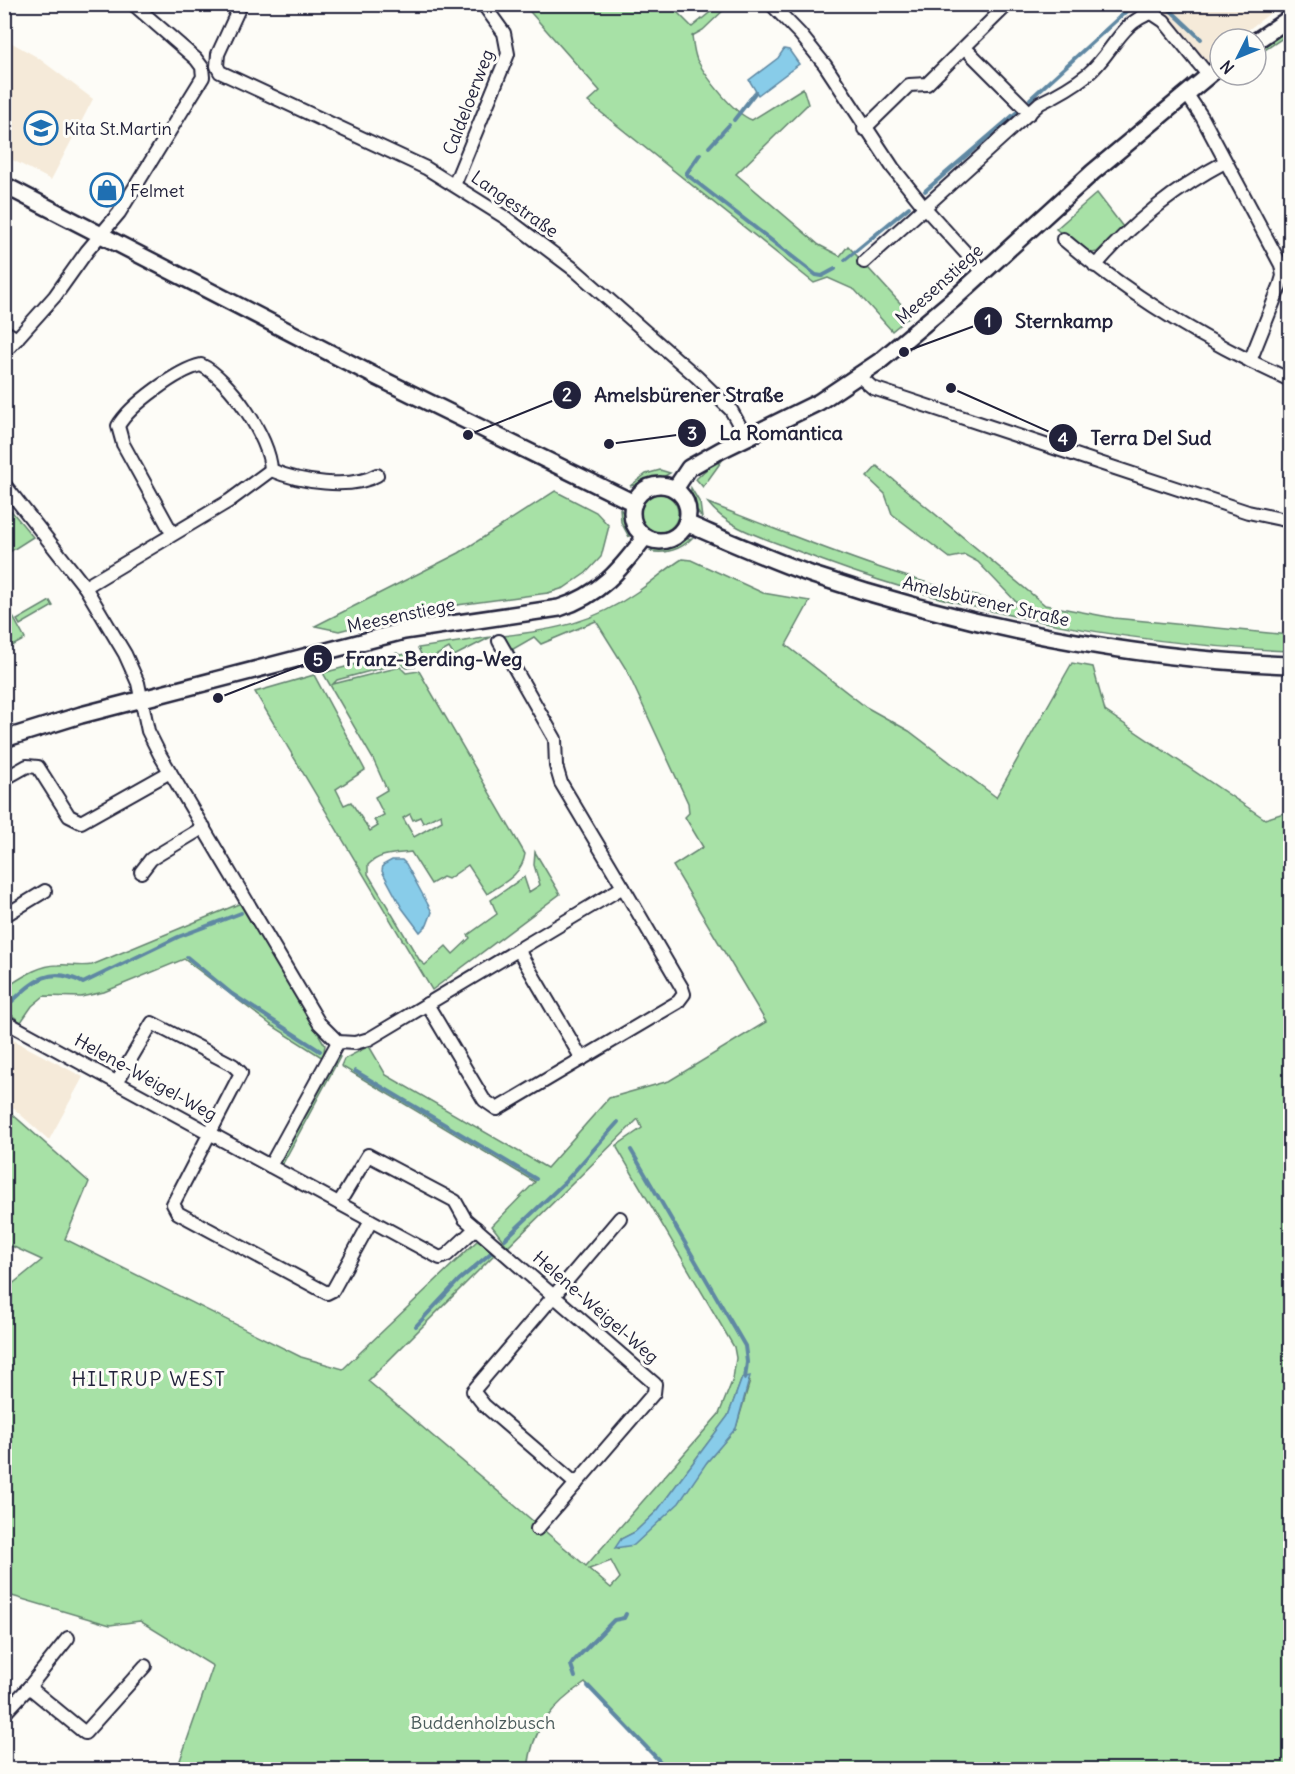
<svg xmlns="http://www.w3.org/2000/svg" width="1295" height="1774" font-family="Delius,sans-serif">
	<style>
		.built { fill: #f5ead9 }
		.green { fill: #a7e1a6; stroke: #648270; stroke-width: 1.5; fill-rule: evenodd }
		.water { fill: #88cce9; stroke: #5f88a3; stroke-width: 1.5 }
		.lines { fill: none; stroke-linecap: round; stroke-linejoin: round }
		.stream { stroke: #5f88a3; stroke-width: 4 }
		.minor-casing { stroke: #22223b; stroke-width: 16 }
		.tertiary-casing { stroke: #22223b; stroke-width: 20 }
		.minor { stroke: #fdfcf7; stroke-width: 12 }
		.tertiary { stroke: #fdfcf7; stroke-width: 15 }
		.labels { text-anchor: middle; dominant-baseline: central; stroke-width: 6; stroke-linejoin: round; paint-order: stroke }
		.street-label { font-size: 18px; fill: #22223b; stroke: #fdfcf7 }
		.poi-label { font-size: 18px; fill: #22223b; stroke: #fdfcf7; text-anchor: start }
		.park-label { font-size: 18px; fill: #4a5b5b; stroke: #fdfcf7 }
		.neighbourhood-label { font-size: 20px; letter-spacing: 1.5px; fill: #22223b; stroke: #fdfcf7 }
		.leader { fill: none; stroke: #22223b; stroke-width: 2 }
		.callout-dot { fill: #22223b; stroke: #fdfcf7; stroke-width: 2 }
		.mark-label { font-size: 18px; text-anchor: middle; font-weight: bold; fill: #fff }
		.callout-label { font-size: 20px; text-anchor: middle; font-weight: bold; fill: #22223b; stroke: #fdfcf7; stroke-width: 6; stroke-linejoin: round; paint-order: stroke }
	</style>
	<rect width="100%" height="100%" fill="#fdfcf7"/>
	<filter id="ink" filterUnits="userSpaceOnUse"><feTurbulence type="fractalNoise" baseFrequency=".0167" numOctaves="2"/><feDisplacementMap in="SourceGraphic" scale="12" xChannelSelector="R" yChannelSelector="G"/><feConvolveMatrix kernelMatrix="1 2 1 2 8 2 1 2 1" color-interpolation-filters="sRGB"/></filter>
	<g filter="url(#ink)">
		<g class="built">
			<polygon points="1146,5 1281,5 1236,39 1220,39 1220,52 1201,67 1164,21"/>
			<polygon points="5,39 37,57 93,99 51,180 5,156"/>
			<polygon points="11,1039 83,1077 49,1140 12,1107 9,1110 5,1107 5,1050"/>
		</g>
		<g class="green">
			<path d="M524,5h146l22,22 27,-22h10l-26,25 -11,6c1,7 2,17 5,24 10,18 36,53 55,60l51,-32 5,16 -72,70 83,71 21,11 8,-10 63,69 -19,16 -37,-41 -27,-12 -14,5 -226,-181 12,-11z"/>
			<polygon points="1290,27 1290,33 1256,56 1256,50"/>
			<polygon points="1097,193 1123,227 1097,252 1087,254 1056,229"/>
			<polygon points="726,455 703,487 696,479 710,466"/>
			<path d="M877,466l168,139 69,13 176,17v16c-167,-7 -339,-39 -495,-101 -30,-12 -67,-21 -87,-47 103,40 204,82 312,103l-42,-44 -13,-7 -15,3 -58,-44 -7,-20 -18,-17z"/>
			<polygon points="660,470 670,473 660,479 630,486 646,474"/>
			<polygon points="691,488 700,503 702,518 690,501"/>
			<polygon points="555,491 596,512 609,526 601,557 586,573 564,588 548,593 420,610 339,631 315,626 459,553"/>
			<circle cx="659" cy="513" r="19"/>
			<polygon points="4,502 33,537 5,555 5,534 10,531 5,521"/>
			<polygon points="620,508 629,524 629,537 621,522"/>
			<path d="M692,538c-10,11 -27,17 -42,13l11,-6z"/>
			<path d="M682,559l9,1 72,33 47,8 -24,44 80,62 43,24 87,66 76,-134 21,4 12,44 160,108 25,-8v958h-623l-82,-86c-33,22 -53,46 -57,86h-351l36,-103 -73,-45 -30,4 -105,-31v-304l37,-30 -37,-17 -1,-136 85,75 -24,57 236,118 42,12 134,-128 20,11 -129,129 218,185 133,-152 14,-35 3,-21 -2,-11 -118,-201 26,-18 -4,-9 -130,128 -16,-21 43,-44 -194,-116 3,-7 25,-13 17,29 161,93 62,-70 60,-17 97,-59 -93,-156 30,-19 -18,-30 4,-4 -1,-10 -62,-134 -30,-48 -55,23 -7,-7 -21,12 3,10 -14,-23c52,-6 91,-13 135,-44 15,-10 29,-23 45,-33zM742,1378l8,3 -14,47 -29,34 -89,87 3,-10 14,-7 22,-21 26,-35 45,-60zM611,1561l9,17 -9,10 -22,-19z"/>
			<polygon points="50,601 53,606 20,625 17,620"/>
			<polygon points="5,602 25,639 5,650 4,650"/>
			<polygon points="491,637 454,656 449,648 425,662 418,648"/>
			<path d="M397,653l3,2 7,-1 8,13 -8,1 -7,-5 -63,17 -4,4 67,-17 6,6 13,-2 106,183c-3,21 -22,29 -38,40l-19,-29 -20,14 -5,-2 -12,7 -20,-32c-16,2 -32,1 -43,13v9l52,87 5,4 21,-19 7,8 17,-16 -2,-3 29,-21 -6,-14 33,-23 5,15 11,-7 -6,-20 1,-13 25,42 -128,96 -177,-298 59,-17 51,95 -29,19 8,16 7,-3 19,29 8,-5 -4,-6 10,-5 -9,-18 12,-7 -14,-31 -50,-86zM410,814l3,6 7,-3 3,6 18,-9 1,7 -28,16 -11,-19z"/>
			<path d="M241,903l84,142 -2,13 -52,-33 -87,-66 -80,33 -23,5 -37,-1 -12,10 -11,16 -16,-12v-22c16,-10 33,-23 53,-23 12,-1 21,2 34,0z"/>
			<polygon points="337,1055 340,1057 282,1165 279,1164"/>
		</g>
		<g class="water">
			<polygon points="784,49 789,50 799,64 758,95 749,80 778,58"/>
			<polygon points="392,860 402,860 406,864 432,912 427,925 420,932 402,908 382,871 383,865"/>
			<polygon points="750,1376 736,1428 707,1462 679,1503 634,1545 615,1548 621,1539 635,1532 657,1511 683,1476 728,1416 742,1378"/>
		</g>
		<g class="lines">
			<g class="stream">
				<polyline points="1164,4 1201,39"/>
				<polyline points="1030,99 1134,4"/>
				<polyline points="734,120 755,93"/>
				<polyline points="709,147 729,125"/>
				<polyline points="700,154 686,174 816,275 822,276 835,269"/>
				<polyline points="925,191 1017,112"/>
				<polyline points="845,260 909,207"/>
				<polyline points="187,957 232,994 320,1051"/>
				<path d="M5,1008c26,-24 43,-45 78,-25l95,-46 63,-24"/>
				<polyline points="355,1071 536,1179"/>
				<polyline points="631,1150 745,1346 747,1362 745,1379"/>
				<polyline points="505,1239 564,1183 618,1122"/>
				<polyline points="416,1326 459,1280 492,1252"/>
				<polyline points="575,1677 571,1665 573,1662 614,1620 624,1618 626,1614"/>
				<polyline points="588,1686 668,1770"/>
			</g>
			<g class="minor-casing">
				<g id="minor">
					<polyline points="241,4 218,54 217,66 220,72 426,168 506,218 575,270 697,377 731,410 746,437"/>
					<polyline points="771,4 800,34 825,65 893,168 925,208 983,272"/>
					<polyline points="965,48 1030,113"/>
					<polyline points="1186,93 1202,117 1281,265 1283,276 1280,286 1250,361 1290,380"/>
					<polyline points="864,129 909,85 927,84 1008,4"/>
					<polyline points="455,183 508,54 504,33 483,4"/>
					<path d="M1063,239c58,49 119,88 187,122"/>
					<path d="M864,262l176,-159c17,-8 33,-17 48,-29 24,-20 33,-53 64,-61l12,8 44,54"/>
					<path d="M1095,266c38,-44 79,-77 130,-104"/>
					<polyline points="4,331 17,339"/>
					<polyline points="4,353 55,296 87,251 119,213 203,77 202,67 196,59 133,4"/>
					<polyline points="859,376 873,388 1248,512 1290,521"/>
					<polyline points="4,484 85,587 125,654 138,683 148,731 160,755 319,1023 338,1042 355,1043 369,1039 623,887 561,783 556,766 555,739 499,641"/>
					<path d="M172,533l-49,-89 -5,-18c12,-21 60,-56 83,-61 28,13 69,73 70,105"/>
					<path d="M85,587l144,-86 42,-31c28,12 80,20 106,5"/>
					<polyline points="4,779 27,766 38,767 69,816 81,822 170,772"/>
					<polyline points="141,872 151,859 204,827"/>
					<polyline points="4,916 45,891"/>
					<polyline points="518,950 582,1059"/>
					<polyline points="427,1004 484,1100 497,1109 678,1002 684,994 682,988 623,887"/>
					<polyline points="4,1021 270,1166"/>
					<polyline points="338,1042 270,1166 440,1258 447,1255 476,1228"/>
					<polyline points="117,1082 152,1023 233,1065 241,1073 173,1204 178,1213 327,1293 333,1290 371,1221"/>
					<polyline points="339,1203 368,1155 455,1201 465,1219 655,1384 654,1393 537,1529"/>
					<polyline points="576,1484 484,1405 473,1391 620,1218"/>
					<polyline points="29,1687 68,1638"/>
					<polyline points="4,1714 29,1687 85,1733 145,1666"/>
				</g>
			</g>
			<g class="tertiary-casing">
				<g id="tertiary">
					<polyline points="1256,41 1290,18"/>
					<polyline points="4,185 371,374 634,503"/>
					<circle cx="660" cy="513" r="28"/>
					<polyline points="675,489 689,468 721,450 819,402 880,361 954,299 1093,172 1220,66"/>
					<path d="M686,523c42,18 84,37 127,52 152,51 316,84 477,90"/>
					<path d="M4,739l77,-24 323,-84 155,-23c41,-13 61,-38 86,-71"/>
				</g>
			</g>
			<use href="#minor" class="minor"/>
			<use href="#tertiary" class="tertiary"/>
		</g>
	</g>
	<defs>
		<g id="school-ring" transform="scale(1.725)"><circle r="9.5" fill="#fdfcf7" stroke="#1f6fb2" stroke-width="1.5"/><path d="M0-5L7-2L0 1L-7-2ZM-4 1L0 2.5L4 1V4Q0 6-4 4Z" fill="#1f6fb2"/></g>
		<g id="shop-ring" transform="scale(1.725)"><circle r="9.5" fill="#fdfcf7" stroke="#1f6fb2" stroke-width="1.5"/><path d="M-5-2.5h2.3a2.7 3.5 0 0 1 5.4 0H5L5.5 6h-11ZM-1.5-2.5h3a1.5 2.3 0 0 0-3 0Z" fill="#1f6fb2"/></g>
	</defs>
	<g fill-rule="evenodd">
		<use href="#school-ring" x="41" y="128"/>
		<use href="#shop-ring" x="107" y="190"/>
	</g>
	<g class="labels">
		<g class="street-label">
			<text transform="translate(468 102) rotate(-69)">Caldeloerweg</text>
			<text transform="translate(515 204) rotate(35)">Langestraße</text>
			<text transform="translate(939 284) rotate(-42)">Meesenstiege</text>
			<text transform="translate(986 601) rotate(13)">Amelsbürener Straße</text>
			<text transform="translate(401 615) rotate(-12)">Meesenstiege</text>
			<text transform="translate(146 1077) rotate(29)">Helene-Weigel-Weg</text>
			<text transform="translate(596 1307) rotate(41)">Helene-Weigel-Weg</text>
		</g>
		<g class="poi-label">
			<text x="64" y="128">Kita St.Martin</text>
			<text x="130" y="190">Felmet</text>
		</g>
		<g class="park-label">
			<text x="483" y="1722">Buddenholzbusch</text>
		</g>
		<g class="neighbourhood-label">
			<text x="149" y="1378">HILTRUP WEST</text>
		</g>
	</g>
	<path class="leader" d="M904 352L988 321M468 435L567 395M609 444L692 433M951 388L1063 438M218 698L318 659"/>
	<g class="callout-dot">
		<circle cx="904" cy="352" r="6"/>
		<circle cx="468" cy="435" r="6"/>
		<circle cx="609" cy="444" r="6"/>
		<circle cx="951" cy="388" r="6"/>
		<circle cx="218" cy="698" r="6"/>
		<circle cx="988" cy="321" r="15"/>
		<circle cx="567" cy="395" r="15"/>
		<circle cx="692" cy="433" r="15"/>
		<circle cx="1063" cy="438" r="15"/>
		<circle cx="318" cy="659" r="15"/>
	</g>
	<g class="mark-label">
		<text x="988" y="327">1</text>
		<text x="567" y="401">2</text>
		<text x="692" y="440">3</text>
		<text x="1063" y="445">4</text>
		<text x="318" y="666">5</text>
	</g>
	<g class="callout-label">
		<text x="1064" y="328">Sternkamp</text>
		<text x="689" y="402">Amelsbürener Straße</text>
		<text x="781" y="440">La Romantica</text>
		<text x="1151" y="445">Terra Del Sud</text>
		<text x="434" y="666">Franz-Berding-Weg</text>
	</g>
	<rect width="1295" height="1774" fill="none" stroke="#fdfcf7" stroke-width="24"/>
	<rect x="12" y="12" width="1271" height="1750" fill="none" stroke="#22223b" stroke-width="2" filter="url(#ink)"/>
	<g transform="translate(1238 57) rotate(227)"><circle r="28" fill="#fdfcf7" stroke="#a5a5ac" stroke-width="1.5"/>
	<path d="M0-4.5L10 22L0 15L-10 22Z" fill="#1f6fb2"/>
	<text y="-9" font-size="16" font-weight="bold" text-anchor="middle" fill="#22223b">N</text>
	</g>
</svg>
